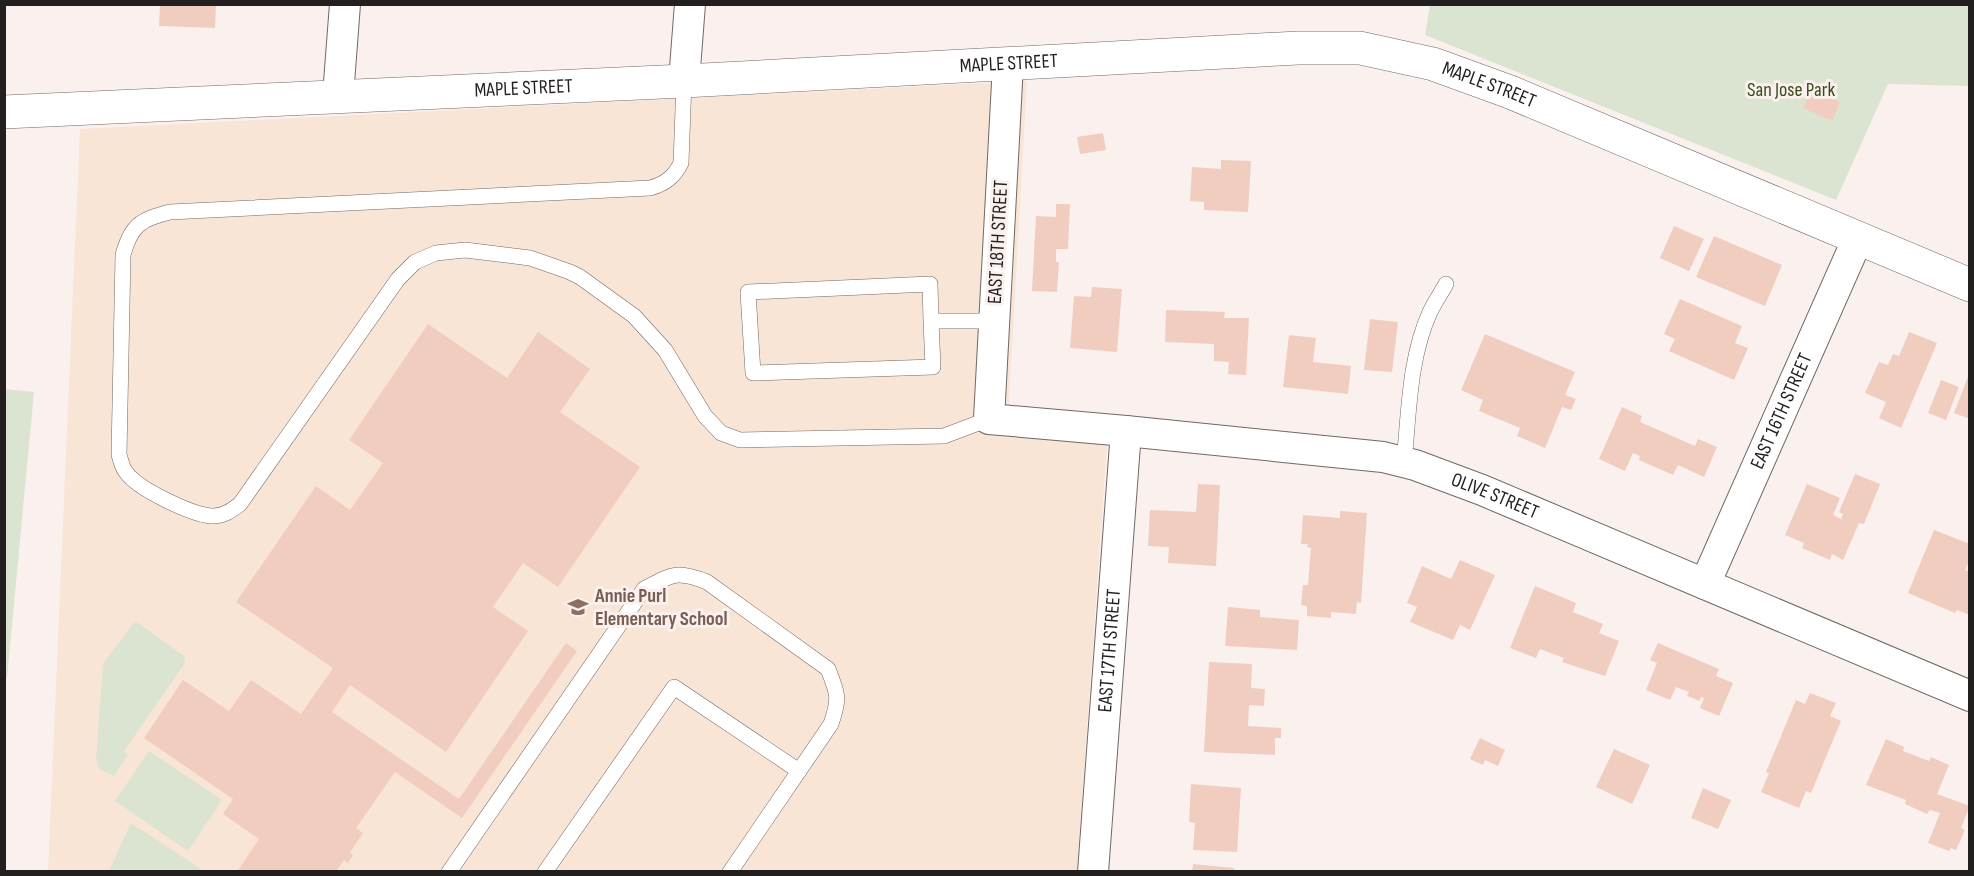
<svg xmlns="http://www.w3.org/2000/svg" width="1974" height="876" font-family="'Sofia Sans Condensed',sans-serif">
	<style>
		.education { fill: #f8e5d5 }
		.green { fill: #dbe4d0 }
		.building { fill: #f1cdc0 }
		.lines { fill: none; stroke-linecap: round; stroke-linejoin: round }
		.lane-casing { stroke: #706865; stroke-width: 16 }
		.street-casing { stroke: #706865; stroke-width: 32 }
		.secondary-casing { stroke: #706865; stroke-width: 34 }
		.lane { stroke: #fff; stroke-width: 15 }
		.street { stroke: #fff; stroke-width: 30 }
		.secondary { stroke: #fff; stroke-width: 33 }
		.labels { text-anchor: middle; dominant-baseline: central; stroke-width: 6; stroke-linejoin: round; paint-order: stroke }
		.street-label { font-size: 20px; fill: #231f1e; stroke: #faf0ed }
		.park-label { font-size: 20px; fill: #394b1c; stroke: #faf0ed }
		.education-label { font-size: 20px; font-weight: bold; fill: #785e54; stroke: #faf0ed; text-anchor: start }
	</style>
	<rect width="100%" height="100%" fill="#faf0ed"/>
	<polygon class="education" points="1027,81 1007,436 1107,444 1077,871 48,872 80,129"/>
	<g class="green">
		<polygon points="1430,5 1969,5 1969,86 1888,84 1836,200 1425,35"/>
		<polygon points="5,389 34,392 7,678 4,677"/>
		<polygon points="134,622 137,622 184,656 185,663 124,751 128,754 114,776 100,770 96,760 103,664"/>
		<polygon points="149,751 222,800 188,851 115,801"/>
		<polygon points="131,823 204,871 109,871"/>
	</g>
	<g class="building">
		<polygon points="160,4 216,4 215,28 159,26"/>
		<polygon points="1812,89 1840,102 1832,121 1803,108"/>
		<polygon points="1103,133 1106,150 1080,154 1077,137"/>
		<polygon points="1221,160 1251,161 1248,212 1204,210 1204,202 1190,201 1192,167 1221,169"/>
		<polygon points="1056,204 1070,204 1068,249 1056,249 1056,262 1059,262 1057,292 1032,291 1036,216 1056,217"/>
		<polygon points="1674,226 1704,239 1689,271 1660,258"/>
		<polygon points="1714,236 1782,265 1765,306 1696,277"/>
		<polygon points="1092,287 1122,289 1117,352 1070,348 1074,296 1091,297"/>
		<polygon points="1680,299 1742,326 1735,343 1748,348 1734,380 1669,351 1675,339 1664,334"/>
		<polygon points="1166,310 1225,312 1224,318 1249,318 1246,375 1228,374 1229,362 1214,361 1214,344 1165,342"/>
		<polygon points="1370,319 1398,322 1392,372 1364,370"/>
		<polygon points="428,324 507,378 538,332 590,369 560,412 640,467 558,587 523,563 493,607 528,631 446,752 350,685 332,712 459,799 566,643 577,651 462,818 395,772 356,828 363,833 350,852 353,855 348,863 344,860 337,870 340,872 237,872 259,839 223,814 233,799 144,738 183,680 229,711 251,680 301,714 333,668 236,602 316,486 350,510 383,463 349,440"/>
		<polygon points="1909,332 1937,343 1901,428 1879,418 1886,402 1865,393 1879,362 1888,365 1893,354 1899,356"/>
		<polygon points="1485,334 1575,372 1565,395 1576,399 1571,410 1562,407 1545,448 1517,436 1520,428 1479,411 1483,400 1461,390"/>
		<polygon points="1289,335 1316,338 1313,362 1351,366 1348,394 1283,387"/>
		<polygon points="1969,374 1970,374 1970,419 1954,413"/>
		<polygon points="1941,380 1959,387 1946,420 1928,413"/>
		<polygon points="1622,407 1642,416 1640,422 1695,446 1698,439 1717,447 1704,477 1678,465 1673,475 1639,460 1640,456 1633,453 1625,471 1599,459"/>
		<polygon points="1855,474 1880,484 1864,524 1859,523 1843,560 1832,554 1830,560 1802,548 1804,543 1785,535 1807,484 1840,498 1833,515 1841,519 1843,514 1839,512"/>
		<polygon points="1198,484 1220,485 1216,566 1168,563 1169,547 1148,546 1150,510 1196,512"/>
		<polygon points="1340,511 1367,513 1361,603 1357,602 1356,614 1331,612 1331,618 1307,616 1307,606 1301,605 1303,585 1308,585 1311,548 1307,547 1308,544 1301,544 1303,515 1340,518"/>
		<polygon points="1934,530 1970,544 1970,559 1965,570 1970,572 1970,615 1957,610 1955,613 1908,593"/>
		<polygon points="1460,560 1495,575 1470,630 1460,625 1453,640 1410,622 1417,607 1407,603 1422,566 1451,579"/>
		<polygon points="1535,586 1576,603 1573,612 1603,624 1599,633 1619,641 1605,676 1562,662 1564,658 1540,649 1536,658 1510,648"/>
		<polygon points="1228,607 1260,610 1260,617 1299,620 1297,650 1225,646"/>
		<polygon points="1658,643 1719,669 1716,676 1733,683 1719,716 1700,708 1704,698 1701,697 1700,701 1687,696 1689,692 1676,687 1670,700 1646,690 1657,663 1650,660"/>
		<polygon points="1209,662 1252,664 1251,688 1265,689 1264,706 1249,705 1248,726 1281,728 1281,738 1275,738 1275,755 1204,752"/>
		<polygon points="1810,693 1836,703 1830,716 1841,721 1811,793 1806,791 1799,808 1761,792 1769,773 1766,772 1796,700 1805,704"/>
		<polygon points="1480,738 1505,750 1498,766 1485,760 1483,765 1470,759"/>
		<polygon points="1886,739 1904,747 1903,751 1929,761 1931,757 1949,765 1937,794 1970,806 1961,828 1965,830 1956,850 1951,848 1949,851 1928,843 1940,813 1930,810 1927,814 1905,804 1906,800 1866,785"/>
		<polygon points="1614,749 1650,765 1632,804 1596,787"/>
		<polygon points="1191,784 1241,788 1237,852 1193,850 1195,823 1189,822"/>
		<polygon points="1703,788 1731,800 1718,829 1691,818"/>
		<polygon points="1193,864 1234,868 1234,872 1192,872"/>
	</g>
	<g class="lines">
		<g class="lane-casing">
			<g id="lane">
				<path d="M684,81l-3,82c-7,14 -16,21 -31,25l-480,24c-29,7 -39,13 -47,43l-4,200c2,5 3,13 7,17 11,17 65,42 85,44 12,1 21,-6 29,-12l158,-225 17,-17 21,-9 29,-3 65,8 40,14 10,5 54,39 31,34 40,66 16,17 19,7 204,-4 45,-17"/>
				<polyline points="931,321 933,367 753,373 748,292 930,284 931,321 994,321"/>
				<path d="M1404,462c5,-49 5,-104 26,-150 5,-10 11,-19 16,-28"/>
				<path d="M449,872l195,-283c28,-15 33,-19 63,-7l121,87c10,25 12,29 3,55l-101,148"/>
				<polyline points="545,872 674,687 799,771"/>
			</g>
		</g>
		<g class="street-casing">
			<g id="street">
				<path id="s1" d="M1008,64l-19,355 137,12 257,26 32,8 67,25 488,206"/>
				<polyline points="684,81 690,4"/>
				<polyline points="338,96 345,4"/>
				<path id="s2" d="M1705,584l153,-346"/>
				<path id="s3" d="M1093,872l33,-441"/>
			</g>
		</g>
		<g class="secondary-casing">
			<g id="secondary">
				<path id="s4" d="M4,112l680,-31 614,-33h62l73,16 77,28 460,193"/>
			</g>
		</g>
		<use href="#lane" class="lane"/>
		<use href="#street" class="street"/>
		<use href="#secondary" class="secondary"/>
	</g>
	<defs>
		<g id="school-bare" transform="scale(1.62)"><path d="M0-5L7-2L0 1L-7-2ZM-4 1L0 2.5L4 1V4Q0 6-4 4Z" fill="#8d6e63" stroke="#faf0ed" stroke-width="2.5" paint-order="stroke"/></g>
	</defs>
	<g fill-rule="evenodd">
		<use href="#school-bare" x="578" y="607"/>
	</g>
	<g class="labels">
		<g class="street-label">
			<text stroke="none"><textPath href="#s4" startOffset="1006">MAPLE STREET</textPath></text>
			<text stroke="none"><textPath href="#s4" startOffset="1492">MAPLE STREET</textPath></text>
			<text stroke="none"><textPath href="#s4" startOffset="520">MAPLE STREET</textPath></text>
			<text transform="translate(998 242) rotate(-87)">EAST 18TH STREET</text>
			<text stroke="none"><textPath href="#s2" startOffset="189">EAST 16TH STREET</textPath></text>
			<text stroke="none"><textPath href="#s1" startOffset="870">OLIVE STREET</textPath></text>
			<text stroke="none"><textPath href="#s3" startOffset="222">EAST 17TH STREET</textPath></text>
		</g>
		<g class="park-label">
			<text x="1791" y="90">San Jose Park</text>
		</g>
		<g class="education-label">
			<text x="595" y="596">Annie Purl<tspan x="595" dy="23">Elementary School</tspan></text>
		</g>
	</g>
	<rect width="1974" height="876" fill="none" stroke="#231f1e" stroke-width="12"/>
</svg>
